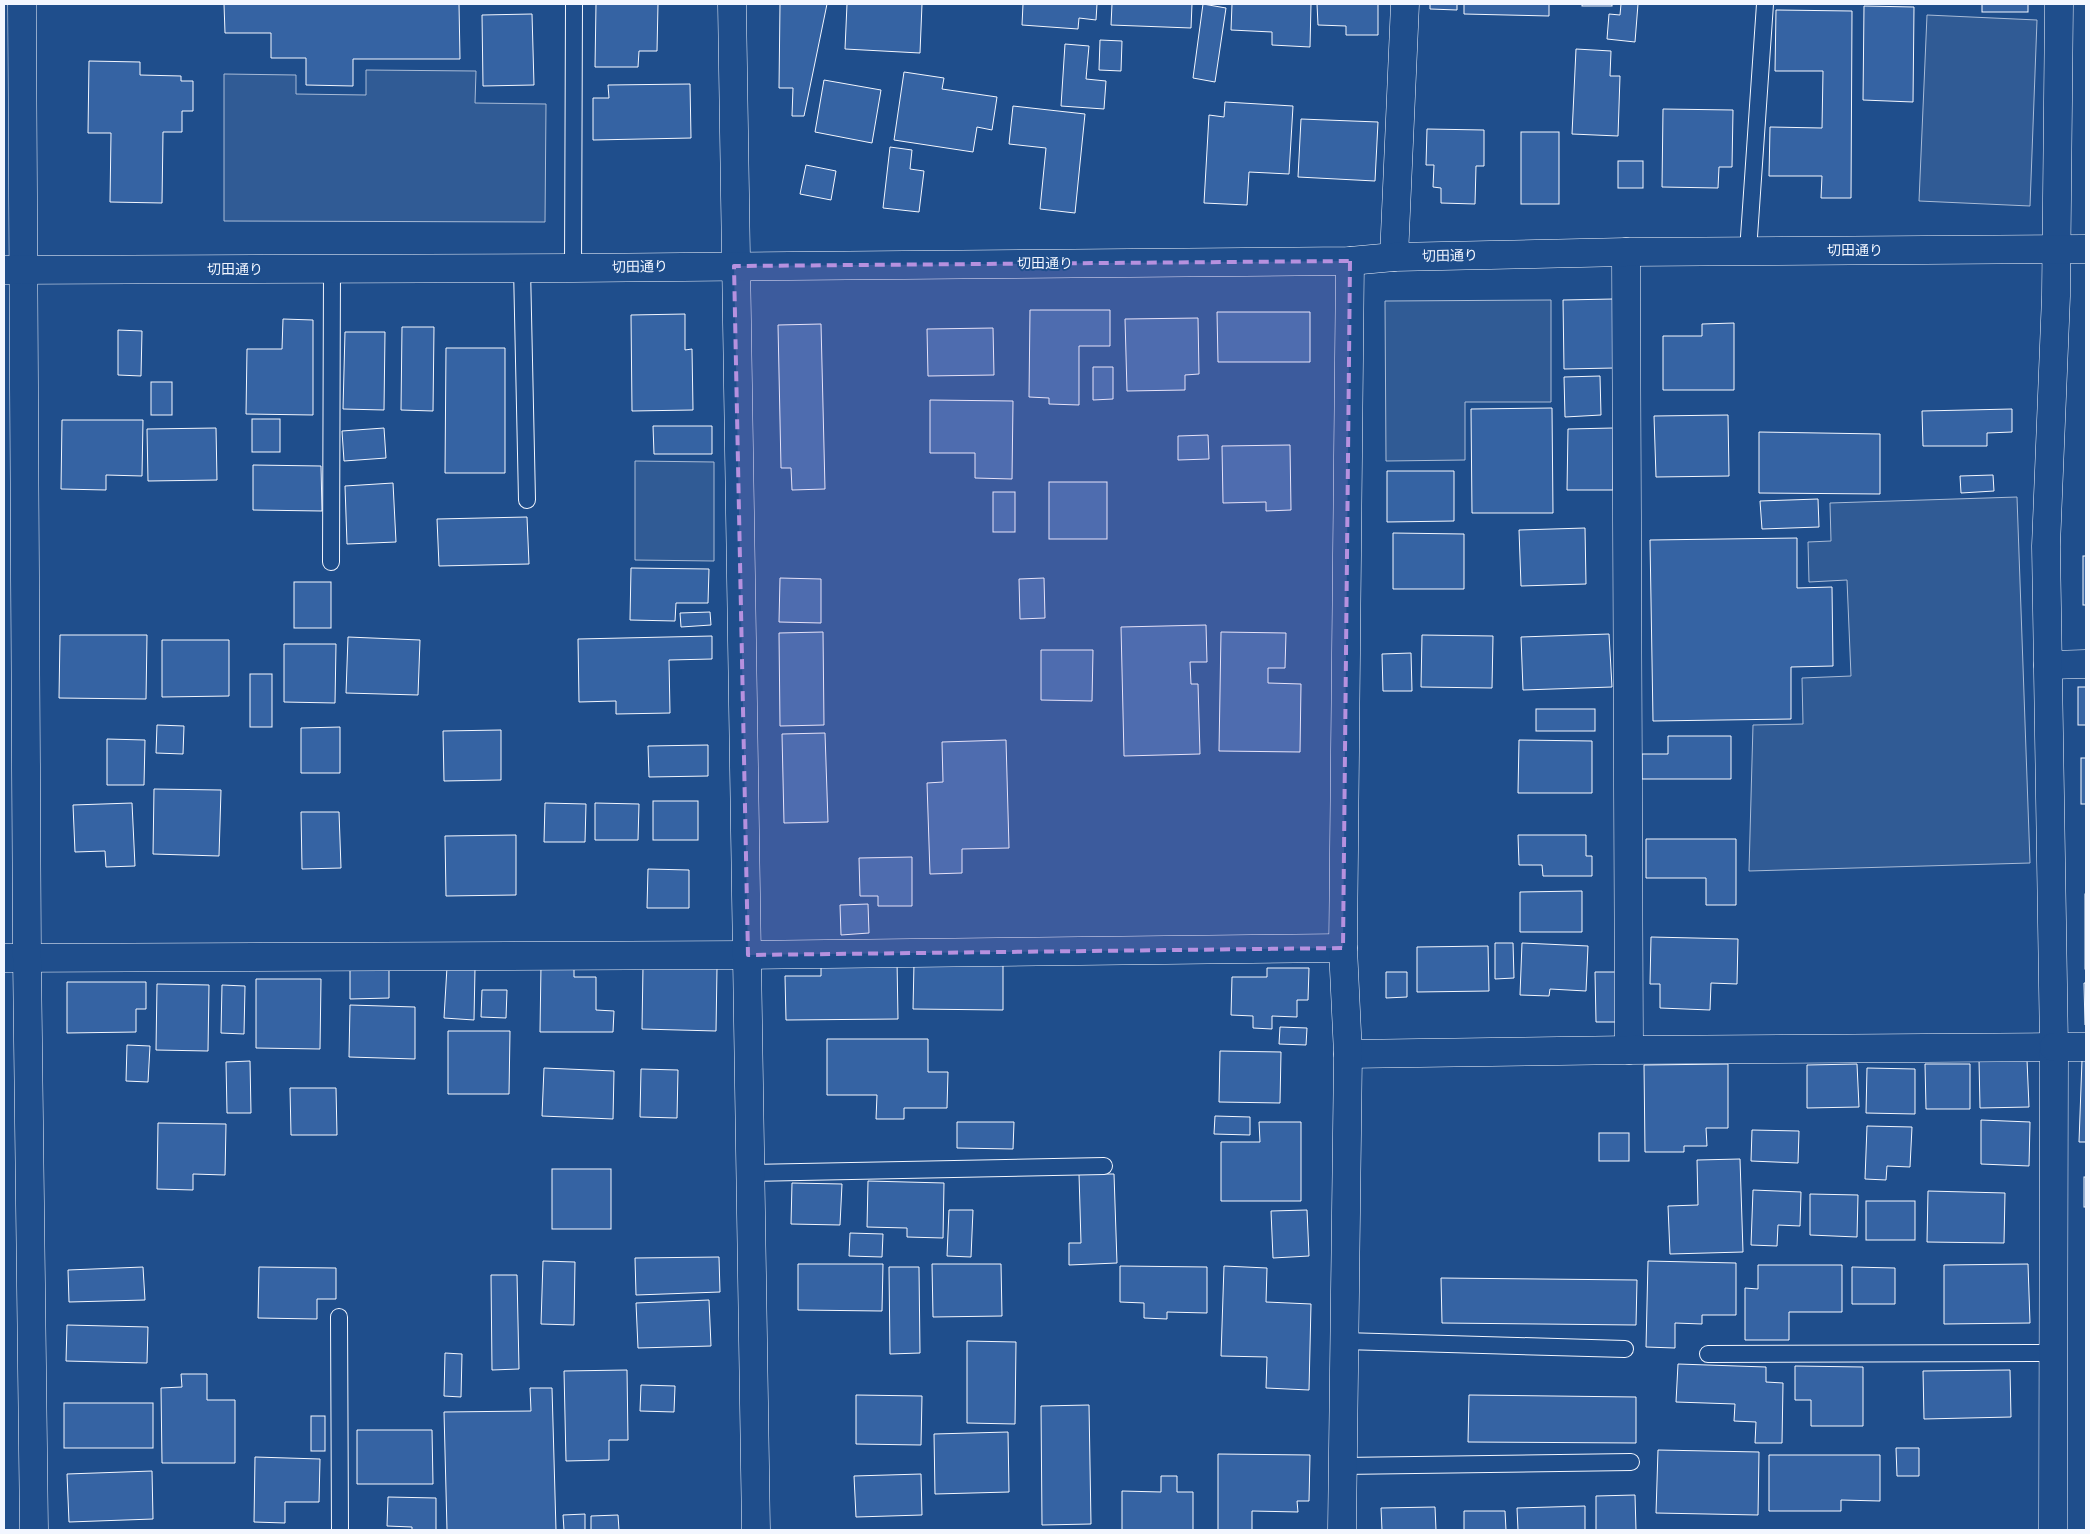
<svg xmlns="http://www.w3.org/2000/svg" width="2090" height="1534" font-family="'Varela Round','Noto Sans JP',sans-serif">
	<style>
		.parking { fill: #305b95; stroke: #a8bbd7 }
		.building { fill: #3563a3; stroke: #f2f6ff }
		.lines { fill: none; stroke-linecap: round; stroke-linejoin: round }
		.lane-casing { stroke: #f2f6ff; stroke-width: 18 }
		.street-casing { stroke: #f2f6ff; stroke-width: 29 }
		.secondary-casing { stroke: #f2f6ff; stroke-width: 29 }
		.primary-casing { stroke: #f2f6ff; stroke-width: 29 }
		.lane { stroke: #1f4e8c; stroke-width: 16 }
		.street { stroke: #1f4e8c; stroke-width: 28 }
		.secondary { stroke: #1f4e8c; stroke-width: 28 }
		.primary { stroke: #1f4e8c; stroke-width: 28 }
		.marked { fill: #b691df; fill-opacity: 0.2; stroke: #b691df; stroke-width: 4; stroke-dasharray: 10 6; stroke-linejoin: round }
		.labels { text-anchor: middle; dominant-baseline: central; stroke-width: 4; stroke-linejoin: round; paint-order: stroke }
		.street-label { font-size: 14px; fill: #f2f6ff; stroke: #1f4e8c }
	</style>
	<rect width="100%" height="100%" fill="#1f4e8c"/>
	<g class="parking">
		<polygon points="1927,15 2037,20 2030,206 1919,201"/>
		<polygon points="366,70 476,71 475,103 546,104 545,222 224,221 224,74 296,75 296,94 366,95"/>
		<polygon points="1551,300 1551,402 1465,402 1465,460 1386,461 1385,301"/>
		<polygon points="635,461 714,462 714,561 635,560"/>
		<polygon points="2017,497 2030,863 1749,871 1753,725 1803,724 1802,678 1851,676 1847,580 1809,582 1808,542 1831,541 1830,503"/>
	</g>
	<g class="building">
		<polygon points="224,4 459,4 460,59 353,59 353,86 306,85 306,58 271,58 271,33 225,33"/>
		<polygon points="596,4 658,4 657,51 639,51 638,67 595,67"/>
		<polygon points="780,4 827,4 804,116 792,116 793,88 779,88"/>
		<polygon points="847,4 922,4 920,53 845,49"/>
		<polygon points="1023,4 1097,4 1096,20 1079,18 1078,29 1022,25"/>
		<polygon points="1112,4 1192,4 1191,28 1111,25"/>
		<polygon points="1203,4 1226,8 1215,82 1193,78"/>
		<polygon points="1232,4 1311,4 1310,47 1272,45 1272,32 1231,30"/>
		<polygon points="1317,4 1378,4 1378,35 1346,35 1346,26 1318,25"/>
		<polygon points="1430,4 1457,4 1457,10 1430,9"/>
		<polygon points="1464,4 1549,4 1549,16 1464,14"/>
		<rect x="1582" y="4" width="30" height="2"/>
		<polygon points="1621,4 1638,4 1635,42 1607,39 1609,14 1620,15"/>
		<rect x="1982" y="4" width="46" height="8"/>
		<polygon points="1864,6 1914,7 1913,102 1863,100"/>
		<polygon points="1776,10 1852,11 1851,198 1821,198 1822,176 1769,176 1770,127 1822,128 1823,71 1775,71"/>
		<polygon points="532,14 534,85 483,86 482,15"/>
		<polygon points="1100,40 1122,41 1121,71 1099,70"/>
		<polygon points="1065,44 1089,46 1086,79 1106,81 1104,109 1061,106"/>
		<polygon points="1576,49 1611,51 1610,76 1620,76 1618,136 1572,134"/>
		<polygon points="89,61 140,62 140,75 181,76 181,81 193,81 193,111 182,111 182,132 163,132 162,203 110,202 111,133 88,133"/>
		<polygon points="904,72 944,78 942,89 997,97 992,130 977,127 973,152 894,140"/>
		<polygon points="824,80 881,90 872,143 815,132"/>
		<polygon points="690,84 691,138 593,140 593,98 609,98 608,85"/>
		<polygon points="1225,102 1293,106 1289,174 1249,172 1247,205 1204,203 1209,115 1224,117"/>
		<polygon points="1013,106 1085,114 1075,213 1040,209 1046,148 1009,144"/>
		<polygon points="1663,109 1733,110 1732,167 1719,167 1718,188 1662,187"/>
		<polygon points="1301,119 1378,122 1375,181 1298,177"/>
		<polygon points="1427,129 1484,130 1484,166 1476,166 1475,204 1441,203 1441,188 1433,187 1434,165 1426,165"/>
		<rect x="1521" y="132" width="38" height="72"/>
		<polygon points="890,147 912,150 910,169 924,171 919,212 883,208"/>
		<rect x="1618" y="161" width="25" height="27"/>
		<polygon points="806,165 836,171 831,200 800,194"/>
		<polygon points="1613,299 1614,368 1564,369 1563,300"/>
		<polygon points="1030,310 1110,310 1110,346 1079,346 1079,405 1049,404 1049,398 1029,397"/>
		<polygon points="1217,312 1310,312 1310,362 1218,362"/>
		<polygon points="685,314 685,350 692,349 693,410 632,411 631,315"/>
		<polygon points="1198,318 1199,374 1185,375 1185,390 1127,391 1125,319"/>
		<polygon points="283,319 313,320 313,415 246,414 247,349 282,349"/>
		<polygon points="1734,323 1734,390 1663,390 1663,336 1702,336 1702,324"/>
		<polygon points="821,324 825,489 792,490 791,468 781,468 778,325"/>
		<polygon points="402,327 434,327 433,411 401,410"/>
		<polygon points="993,328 994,375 928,376 927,329"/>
		<polygon points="118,330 142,331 141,376 118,375"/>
		<polygon points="345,332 385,332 384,410 343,409"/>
		<polygon points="446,348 505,348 505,473 445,473"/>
		<polygon points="1093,367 1113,367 1113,399 1093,400"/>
		<polygon points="1600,376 1601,415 1565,417 1564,377"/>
		<rect x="151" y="382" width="21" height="33"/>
		<polygon points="930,400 1013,401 1012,479 975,478 975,453 930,453"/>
		<polygon points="1552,408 1553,513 1472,513 1471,409"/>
		<polygon points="2012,409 2012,432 1987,433 1987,446 1923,446 1922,411"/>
		<polygon points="1728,415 1729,476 1656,477 1654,416"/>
		<rect x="252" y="419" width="28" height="33"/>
		<polygon points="62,420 143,420 142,476 106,475 106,490 61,489"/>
		<polygon points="653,426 712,426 712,454 654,454"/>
		<polygon points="216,428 217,480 148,481 147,429"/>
		<polygon points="384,428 386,458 344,461 342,431"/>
		<polygon points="1613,428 1613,490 1567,490 1568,429"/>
		<polygon points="1759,432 1880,434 1880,494 1759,493"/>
		<polygon points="1208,435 1209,459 1178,460 1178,436"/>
		<polygon points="1290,445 1291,510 1266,511 1266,502 1223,503 1222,446"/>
		<polygon points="253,465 321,466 322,511 253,510"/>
		<polygon points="1387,471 1454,471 1454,521 1387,522"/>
		<polygon points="1993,475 1994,491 1961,493 1960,476"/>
		<rect x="1049" y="482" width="58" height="57"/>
		<polygon points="393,483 396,542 347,544 345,486"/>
		<rect x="993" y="492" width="22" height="40"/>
		<polygon points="1818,499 1819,527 1762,529 1760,501"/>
		<polygon points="527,517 529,564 439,566 437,519"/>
		<polygon points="1585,528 1586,584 1521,586 1519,530"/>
		<polygon points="1393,533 1464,534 1464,589 1393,589"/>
		<polygon points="1797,538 1797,588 1832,587 1833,666 1791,667 1791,719 1653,721 1650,540"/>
		<rect x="2083" y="556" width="3" height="49"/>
		<polygon points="631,568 709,569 708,603 676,603 675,621 630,620"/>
		<polygon points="780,578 821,579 821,623 779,622"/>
		<polygon points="1044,578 1045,618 1020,619 1019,579"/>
		<rect x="294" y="582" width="37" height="46"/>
		<polygon points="710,612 711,625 681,627 680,613"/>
		<polygon points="1206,625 1207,662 1190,662 1191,684 1198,684 1200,754 1124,756 1121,627"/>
		<polygon points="823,632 824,725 780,726 779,633"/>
		<polygon points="1221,632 1286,633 1285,668 1268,668 1268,683 1301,684 1300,752 1219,751"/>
		<polygon points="1609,634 1612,687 1523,690 1521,637"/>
		<polygon points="60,635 147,635 146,699 59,698"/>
		<polygon points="1422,635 1493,636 1492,688 1421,687"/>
		<polygon points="712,636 712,659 669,660 670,713 616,714 616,701 579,702 578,639"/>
		<polygon points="348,637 420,640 418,695 346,693"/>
		<polygon points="162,640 229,640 229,696 162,697"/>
		<polygon points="284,644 336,644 335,703 284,702"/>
		<polygon points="1041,650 1093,650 1092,701 1041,700"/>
		<polygon points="1411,653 1412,691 1383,691 1382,654"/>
		<rect x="250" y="674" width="22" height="53"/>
		<rect x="2078" y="687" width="8" height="38"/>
		<rect x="1536" y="709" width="59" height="22"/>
		<polygon points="157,725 184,726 183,754 156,753"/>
		<polygon points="340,727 340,773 301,773 301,728"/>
		<polygon points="501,730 501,780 444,781 443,731"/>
		<polygon points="825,733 828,822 784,823 782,734"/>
		<polygon points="1668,736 1731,736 1731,779 1642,779 1642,754 1668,754"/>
		<polygon points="107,739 145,740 144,785 107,785"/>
		<polygon points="1006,740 1009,848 962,849 962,873 930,874 927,783 943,782 942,742"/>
		<polygon points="1519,740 1592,741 1592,793 1518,793"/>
		<polygon points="708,745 708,776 649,777 648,746"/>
		<rect x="2081" y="758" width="5" height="46"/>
		<polygon points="154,789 221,790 219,856 153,854"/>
		<rect x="653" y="801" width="45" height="39"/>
		<polygon points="132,803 135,866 106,867 105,851 75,852 73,805"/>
		<polygon points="545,803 586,804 585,842 544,842"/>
		<polygon points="595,803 639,804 638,840 595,840"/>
		<polygon points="301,812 339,812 341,868 302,869"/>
		<polygon points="516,835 516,895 446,896 445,836"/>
		<polygon points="1518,835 1586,835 1586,856 1592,856 1592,876 1543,876 1542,865 1519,865"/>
		<polygon points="1646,839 1736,839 1736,905 1706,905 1706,878 1646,878"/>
		<polygon points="912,857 912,906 878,906 878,896 860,896 859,858"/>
		<polygon points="648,869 689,870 689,908 647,908"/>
		<polygon points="1582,891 1582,932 1520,932 1520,892"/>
		<rect x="2085" y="894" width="1" height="75"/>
		<polygon points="868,904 869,933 841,935 840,905"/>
		<polygon points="1651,937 1738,939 1737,984 1711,983 1710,1010 1660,1008 1660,984 1650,984"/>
		<polygon points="1495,943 1513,943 1514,978 1495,979"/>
		<polygon points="1522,943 1588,946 1586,991 1550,989 1549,996 1520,995"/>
		<polygon points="1488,946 1489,991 1417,992 1417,947"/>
		<polygon points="897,960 898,1019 786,1020 785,976 821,976 821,961"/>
		<polygon points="914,963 1003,964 1003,1010 913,1009"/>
		<polygon points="541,965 574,965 574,977 596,977 596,1010 614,1011 613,1032 540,1032"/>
		<polygon points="643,966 717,968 716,1031 642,1029"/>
		<polygon points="350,967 389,967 389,998 350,999"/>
		<polygon points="447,967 475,968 474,1020 444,1018"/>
		<polygon points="1267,968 1309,968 1308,1000 1297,1000 1297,1017 1272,1016 1272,1029 1253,1028 1253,1016 1231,1015 1232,977 1267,977"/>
		<polygon points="1386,972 1407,972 1407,997 1386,998"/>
		<polygon points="1595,972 1616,972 1617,1022 1596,1022"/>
		<polygon points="256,979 321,979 320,1049 256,1048"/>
		<polygon points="67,982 146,982 146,1009 136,1009 136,1032 67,1033"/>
		<polygon points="2084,983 2086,983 2086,1025 2085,1025"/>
		<polygon points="157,984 209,985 208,1051 156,1050"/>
		<polygon points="222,985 245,986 244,1034 221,1033"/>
		<polygon points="482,990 507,990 506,1018 481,1017"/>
		<polygon points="350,1005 415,1007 415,1059 349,1057"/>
		<polygon points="1280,1027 1307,1028 1306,1045 1279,1044"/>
		<polygon points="448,1031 510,1031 509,1094 448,1094"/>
		<polygon points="827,1039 928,1039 928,1072 948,1072 947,1108 904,1108 904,1119 876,1119 877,1095 827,1095"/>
		<polygon points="127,1045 150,1046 148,1082 126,1081"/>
		<polygon points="1220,1051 1281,1052 1280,1103 1219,1102"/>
		<polygon points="1979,1060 2027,1060 2029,1107 1980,1108"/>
		<polygon points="2082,1060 2086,1060 2086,1142 2079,1142"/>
		<polygon points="250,1061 251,1113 227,1113 226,1062"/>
		<polygon points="1728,1064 1728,1128 1706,1128 1707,1146 1684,1146 1684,1152 1645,1152 1644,1065"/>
		<polygon points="1857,1064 1859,1107 1807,1108 1807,1065"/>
		<polygon points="1925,1064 1970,1064 1970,1109 1926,1109"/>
		<polygon points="544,1068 614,1071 613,1119 542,1116"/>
		<polygon points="1867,1068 1915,1069 1915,1114 1866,1113"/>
		<polygon points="641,1069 678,1070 677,1118 640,1117"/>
		<polygon points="290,1088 336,1088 337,1135 291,1135"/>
		<polygon points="1215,1116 1250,1117 1250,1135 1214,1134"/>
		<polygon points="1981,1120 2030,1122 2029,1166 1981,1164"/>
		<polygon points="957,1122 1014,1122 1013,1149 957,1148"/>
		<polygon points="1259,1122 1301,1122 1301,1201 1221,1201 1221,1142 1260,1142"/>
		<polygon points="158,1123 226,1124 225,1175 193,1174 193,1190 157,1189"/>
		<polygon points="1867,1126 1912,1127 1910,1167 1887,1166 1886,1180 1865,1179"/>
		<polygon points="1752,1130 1799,1131 1798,1163 1751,1161"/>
		<rect x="1599" y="1133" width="30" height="28"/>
		<polygon points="1740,1159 1743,1252 1670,1254 1668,1206 1698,1205 1697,1160"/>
		<rect x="552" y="1169" width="59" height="60"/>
		<polygon points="1079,1174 1114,1174 1117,1263 1069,1265 1069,1243 1081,1243"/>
		<rect x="2084" y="1177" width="2" height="30"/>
		<polygon points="868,1181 944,1183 943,1238 907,1237 907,1228 867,1227"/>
		<polygon points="792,1183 842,1184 840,1225 791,1224"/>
		<polygon points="1753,1190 1801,1192 1800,1226 1778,1225 1777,1246 1751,1245"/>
		<polygon points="1928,1191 2005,1193 2004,1243 1927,1242"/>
		<polygon points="1810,1194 1858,1195 1857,1237 1810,1235"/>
		<rect x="1866" y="1201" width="49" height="39"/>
		<polygon points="949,1210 973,1210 971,1257 947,1256"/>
		<polygon points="1307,1210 1309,1256 1273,1258 1271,1211"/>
		<polygon points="850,1233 883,1234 882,1257 849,1256"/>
		<polygon points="719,1257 720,1292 636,1295 635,1258"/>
		<polygon points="543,1261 575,1262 574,1325 541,1324"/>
		<polygon points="1648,1261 1736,1263 1736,1315 1702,1315 1702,1324 1675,1323 1675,1348 1646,1347"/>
		<polygon points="798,1264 883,1264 882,1311 798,1310"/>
		<polygon points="932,1264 1001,1264 1002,1316 933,1317"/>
		<polygon points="2028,1264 2030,1323 1944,1324 1944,1265"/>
		<polygon points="1758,1265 1842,1265 1842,1312 1789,1312 1789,1340 1745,1340 1745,1288 1758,1289"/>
		<polygon points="1120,1266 1207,1267 1207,1313 1167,1312 1167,1319 1144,1318 1144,1303 1120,1302"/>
		<polygon points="1224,1266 1267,1268 1266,1302 1311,1304 1309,1390 1266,1388 1267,1357 1221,1356"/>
		<polygon points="143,1267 145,1300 69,1302 68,1270"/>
		<polygon points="259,1267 336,1268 336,1299 317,1299 317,1319 258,1318"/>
		<polygon points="889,1267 919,1267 920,1353 890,1354"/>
		<polygon points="1852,1267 1895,1268 1895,1304 1852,1304"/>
		<polygon points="491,1275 517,1275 519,1369 492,1370"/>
		<polygon points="1441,1278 1637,1280 1636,1325 1442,1323"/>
		<polygon points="709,1300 711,1346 638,1348 636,1303"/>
		<polygon points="67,1325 148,1327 147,1363 66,1361"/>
		<polygon points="967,1341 1016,1342 1015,1424 967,1423"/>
		<polygon points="445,1353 462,1354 461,1397 444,1396"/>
		<polygon points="1678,1364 1766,1367 1766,1382 1783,1383 1782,1443 1755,1443 1756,1422 1734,1421 1735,1404 1676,1402"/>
		<polygon points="1795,1366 1863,1367 1863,1426 1811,1426 1811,1400 1795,1400"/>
		<polygon points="627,1370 628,1440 609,1440 609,1460 566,1461 564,1371"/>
		<polygon points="2010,1370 2011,1417 1924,1419 1923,1371"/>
		<polygon points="181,1374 207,1374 207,1400 235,1400 235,1463 162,1463 161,1388 182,1387"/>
		<polygon points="641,1385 675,1386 674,1412 640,1411"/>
		<polygon points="530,1388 552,1388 556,1530 447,1530 444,1412 531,1411"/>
		<polygon points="856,1395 922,1396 921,1445 856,1444"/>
		<polygon points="1469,1395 1636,1397 1636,1443 1468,1442"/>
		<rect x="64" y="1403" width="89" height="45"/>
		<polygon points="1089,1405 1091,1524 1042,1525 1041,1406"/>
		<rect x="311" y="1416" width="14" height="35"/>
		<polygon points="357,1430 432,1430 433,1484 357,1484"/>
		<polygon points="1008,1432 1009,1492 935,1494 934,1434"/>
		<polygon points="1896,1448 1919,1448 1919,1476 1897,1476"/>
		<polygon points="1658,1450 1759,1452 1758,1515 1656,1513"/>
		<polygon points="1218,1454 1310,1455 1309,1501 1297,1501 1298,1512 1252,1511 1252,1530 1218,1530"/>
		<polygon points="1769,1455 1880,1455 1880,1501 1841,1500 1841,1511 1769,1511"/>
		<polygon points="255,1457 320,1459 319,1502 285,1502 285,1523 254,1522"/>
		<polygon points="152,1471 153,1519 69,1522 67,1474"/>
		<polygon points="921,1474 922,1515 856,1517 854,1476"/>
		<polygon points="1161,1476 1177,1476 1177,1492 1193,1492 1193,1530 1122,1530 1122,1491 1161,1492"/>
		<polygon points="1635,1495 1636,1530 1596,1530 1596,1496"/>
		<polygon points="388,1497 436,1498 436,1530 412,1530 412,1527 387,1526"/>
		<polygon points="1585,1506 1585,1530 1518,1530 1517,1508"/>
		<polygon points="1435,1507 1436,1530 1382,1530 1381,1508"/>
		<polygon points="1464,1511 1505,1511 1506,1530 1464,1530"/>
		<polygon points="585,1514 585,1530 564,1530 563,1515"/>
		<polygon points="618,1515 619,1530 591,1530 591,1516"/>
	</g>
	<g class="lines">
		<g class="lane-casing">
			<g id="lane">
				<polyline points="1748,251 1765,4"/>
				<polyline points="522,268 527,500"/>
				<polyline points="573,268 574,4"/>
				<polyline points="331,562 332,269"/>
				<polyline points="751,1173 1104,1166"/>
				<polyline points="339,1317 340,1530"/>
				<polyline points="1344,1341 1625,1349"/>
				<polyline points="1708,1354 2053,1353"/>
				<polyline points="1342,1466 1631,1462"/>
			</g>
		</g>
		<g class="street-casing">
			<g id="street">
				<polyline points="1626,252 1629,1050"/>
				<polyline points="1394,257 1405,4"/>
				<polyline points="2048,665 2086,664"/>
				<polyline points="4,958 748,955 1343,948"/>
				<polyline points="1348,1054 1629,1050 2054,1047"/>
				<polyline points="1342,1530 1348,1054 1343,948 1350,261"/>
				<polyline points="2053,1530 2054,1047 2046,546 2056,296 2059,4"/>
			</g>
		</g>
		<g class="secondary-casing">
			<g id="secondary">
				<polyline points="22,4 27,958 34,1530"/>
				<path d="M732,4c5,509 19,1017 24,1526"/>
				<polyline points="2054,1047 2086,1047"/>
			</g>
		</g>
		<g class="primary-casing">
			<polyline id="primary" points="4,270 573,268 1350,261 1394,257 1626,252 2086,249"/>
		</g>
		<use href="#lane" class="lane"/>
		<use href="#street" class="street"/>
		<use href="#secondary" class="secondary"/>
		<use href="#primary" class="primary"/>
	</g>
	<path class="marked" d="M1350,261l-7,687 -595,7 -14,-689z"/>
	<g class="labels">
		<g class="street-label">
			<text x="1855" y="250">切田通り</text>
			<text transform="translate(1450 256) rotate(-1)">切田通り</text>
			<text x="1045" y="263">切田通り</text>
			<text transform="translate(640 267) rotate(-1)">切田通り</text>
			<text x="235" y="269">切田通り</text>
		</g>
	</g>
	<rect width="2090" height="1534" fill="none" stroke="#f2f6ff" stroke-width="10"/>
</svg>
